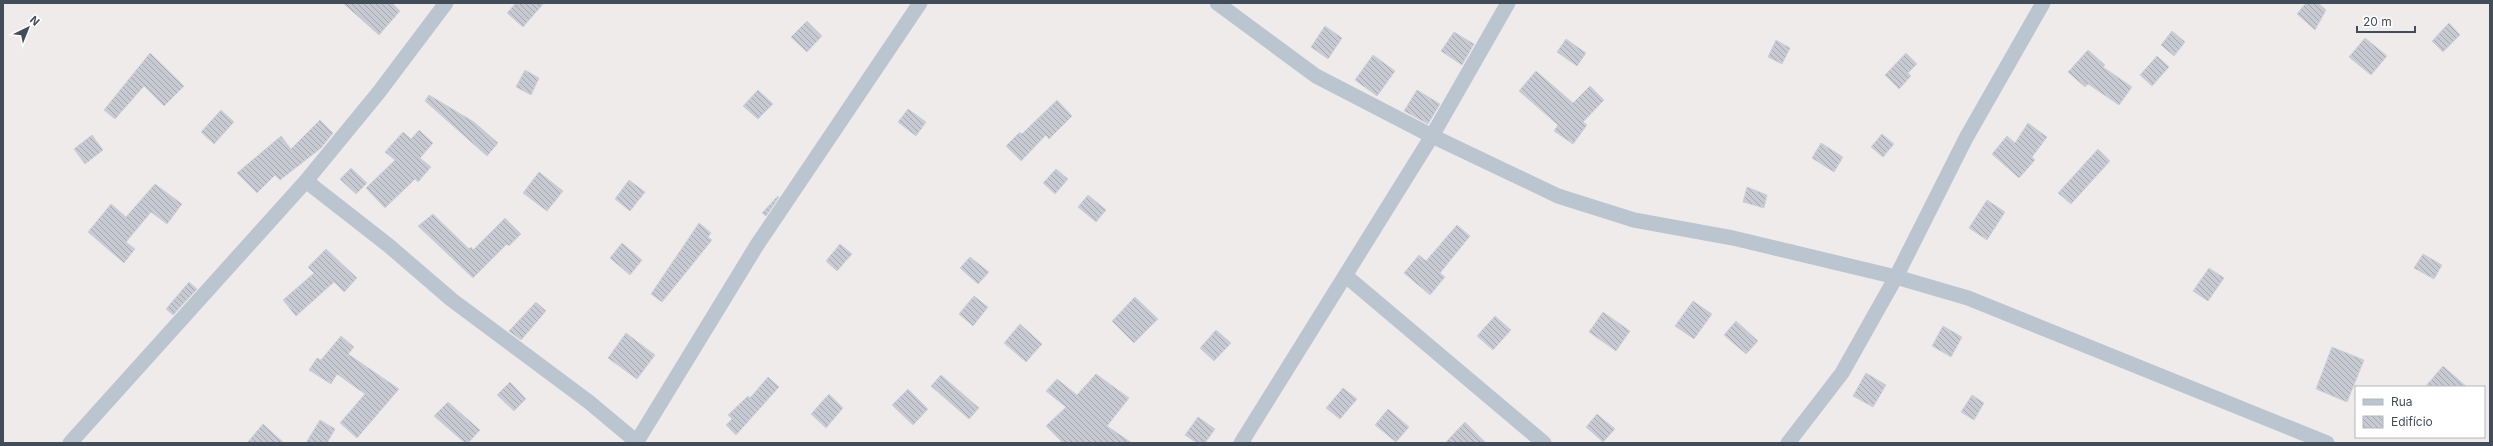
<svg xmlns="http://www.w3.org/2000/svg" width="2493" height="446" font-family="Inter,sans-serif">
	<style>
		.building { fill: url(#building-back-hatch); stroke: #cfd1d8 }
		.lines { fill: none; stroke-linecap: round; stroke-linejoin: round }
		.minor { stroke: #bbc5cf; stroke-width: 15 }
	</style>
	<defs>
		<pattern id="building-back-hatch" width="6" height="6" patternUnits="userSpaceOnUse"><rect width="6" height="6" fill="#c7cad2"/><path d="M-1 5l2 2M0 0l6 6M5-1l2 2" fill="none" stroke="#a3a6ad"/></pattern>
	</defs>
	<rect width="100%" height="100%" fill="#efebeb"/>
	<g class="building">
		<polygon points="343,3 392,3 400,11 379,35"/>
		<polygon points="516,3 544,3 523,27 507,13"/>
		<polygon points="2306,3 2318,3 2326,10 2315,30 2297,14"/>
		<polygon points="807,21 822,36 807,52 791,37"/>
		<polygon points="2449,23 2460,35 2443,52 2432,41"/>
		<polygon points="1325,26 1342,38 1328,59 1311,47"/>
		<polygon points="2172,31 2185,42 2174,56 2161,45"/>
		<polygon points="1454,32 1474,44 1462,65 1441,51"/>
		<polygon points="2365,38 2387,56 2371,75 2349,57"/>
		<polygon points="1566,39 1586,53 1577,66 1557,52"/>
		<polygon points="1776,40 1790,48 1782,64 1768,57"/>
		<polygon points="2088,50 2105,65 2103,67 2132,87 2119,105 2088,84 2085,87 2068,72"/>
		<polygon points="150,53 184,86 164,106 144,86 115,119 104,110"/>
		<polygon points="1906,53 1917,64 1908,73 1911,76 1899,89 1885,75"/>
		<polygon points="1373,55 1395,71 1377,96 1355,80"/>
		<polygon points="2157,56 2169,67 2152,86 2140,75"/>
		<polygon points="525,70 539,78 531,95 516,87"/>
		<polygon points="1536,71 1573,103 1590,86 1604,100 1583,122 1587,125 1573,144 1554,131 1558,125 1519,91"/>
		<polygon points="758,90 773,104 758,119 743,106"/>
		<polygon points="1417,90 1440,104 1428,124 1404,111"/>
		<polygon points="429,95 474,122 498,143 487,156 425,101"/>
		<polygon points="1057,100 1072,116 1049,139 1046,135 1021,161 1006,146 1020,132 1022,134"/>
		<polygon points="908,109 926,122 916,136 898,122"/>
		<polygon points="221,110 234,122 214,144 201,132"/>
		<polygon points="320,120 333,133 321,148 280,180 275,175 257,193 237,173 281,136 291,149"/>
		<polygon points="2028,123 2047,137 2032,157 2035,160 2019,178 1992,154 2007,136 2015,143"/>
		<polygon points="419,130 433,143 420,158 431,167 418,182 415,179 385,208 366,188 395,160 385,152 403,132 411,139"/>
		<polygon points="1882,134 1894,144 1883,157 1871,147"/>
		<polygon points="92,135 103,150 85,164 74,149"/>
		<polygon points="1821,143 1843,157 1834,172 1812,158"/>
		<polygon points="2098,149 2110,161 2071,204 2058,193"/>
		<polygon points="351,168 367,183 356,194 340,179"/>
		<polygon points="1056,169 1068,179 1055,194 1043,183"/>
		<polygon points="539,172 563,191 547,211 523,193"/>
		<polygon points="629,180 645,192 630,211 615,199"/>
		<polygon points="155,184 182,204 167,224 151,212 126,242 135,249 124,263 88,232 111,204 126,217"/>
		<polygon points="1747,187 1767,195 1764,208 1743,202"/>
		<polygon points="1088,195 1106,210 1096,222 1078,207"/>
		<polygon points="778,196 779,197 766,216 762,213"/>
		<polygon points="1987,200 2005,212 1987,240 1969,228"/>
		<polygon points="433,214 469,249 471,247 473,250 505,218 521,234 509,246 507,244 473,278 418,226"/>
		<polygon points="699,223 711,233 708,237 712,240 662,302 651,294"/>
		<polygon points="1457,225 1470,236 1440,273 1445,277 1430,295 1404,273 1419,255 1426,261"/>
		<polygon points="622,243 642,260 630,275 610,258"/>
		<polygon points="840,244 852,254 837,271 826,261"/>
		<polygon points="326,249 357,278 344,292 334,282 296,316 283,300 314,273 308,267"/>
		<polygon points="2423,254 2442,265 2434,279 2414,268"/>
		<polygon points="970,257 989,272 978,284 960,268"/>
		<polygon points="2209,268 2224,278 2208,301 2193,291"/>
		<polygon points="189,282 197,289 173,315 166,309"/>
		<polygon points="974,296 988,307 973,326 959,314"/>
		<polygon points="1135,297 1158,319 1134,343 1112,321"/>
		<polygon points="1693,301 1712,314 1694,339 1675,326"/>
		<polygon points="536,302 546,311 521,340 509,331"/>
		<polygon points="1603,312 1630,331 1616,351 1589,332"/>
		<polygon points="1495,316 1511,330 1493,350 1477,336"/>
		<polygon points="1736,321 1758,341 1746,354 1724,335"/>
		<polygon points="1020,324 1042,344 1026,362 1004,343"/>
		<polygon points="1943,326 1962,337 1951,357 1932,346"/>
		<polygon points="1216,330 1231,343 1214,361 1200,348"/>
		<polygon points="626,333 655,355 637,379 608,358"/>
		<polygon points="341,336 354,347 348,354 399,389 357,438 340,423 365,394 337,374 331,384 309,370 317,358 321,360"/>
		<polygon points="2332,347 2364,360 2347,402 2316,389"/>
		<polygon points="2443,366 2467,387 2425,387"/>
		<polygon points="1866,373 1886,385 1873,407 1853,396"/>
		<polygon points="1096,374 1129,398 1107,426 1132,443 1063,443 1046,426 1066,407 1046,391 1057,379 1077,395"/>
		<polygon points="941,375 979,408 969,419 931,386"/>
		<polygon points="768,377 779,387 736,435 726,425 732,419 728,415 748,396 750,398"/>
		<polygon points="510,382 526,399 514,411 497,395"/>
		<polygon points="1343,388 1357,399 1340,419 1326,408"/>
		<polygon points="908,389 928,409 913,425 892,405"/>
		<polygon points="829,394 843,408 826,428 811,414"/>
		<polygon points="1972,395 1984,403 1974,420 1961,412"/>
		<polygon points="448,402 480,430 468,443 465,443 434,416"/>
		<polygon points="1388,409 1409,427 1396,442 1375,425"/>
		<polygon points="1597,414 1615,429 1603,442 1586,427"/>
		<polygon points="1198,417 1215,429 1205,443 1197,443 1185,435"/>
		<polygon points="320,420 335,429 327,443 306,443"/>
		<polygon points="1465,422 1486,443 1445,443"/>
		<polygon points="263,424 284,443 247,443"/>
	</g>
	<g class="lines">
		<g class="minor">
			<polyline points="1217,3 1316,76 1432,136 1558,196 1634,220 1733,238 1896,277 1968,298 2327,443"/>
			<polyline points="306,181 388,245 452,300 589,402 638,443"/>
			<polyline points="1346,276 1544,443"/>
			<polyline points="70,443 306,181 379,92 446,3"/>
			<polyline points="636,443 757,245 920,3"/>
			<polyline points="1241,443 1432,136 1508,3"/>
			<polyline points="1788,443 1842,373 1896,277 1966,138 2043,3"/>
		</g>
	</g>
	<rect width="2493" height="446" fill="none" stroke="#434d5a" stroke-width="8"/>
	<rect x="2355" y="386" width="130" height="52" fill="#ffffff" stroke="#b4b8bd"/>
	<rect x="2363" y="399" width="20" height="6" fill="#bbc5cf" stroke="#b4b8bd"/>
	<text x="2391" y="406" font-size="12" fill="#434d5a">Rua</text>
	<rect x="2363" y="416" width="20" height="12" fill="url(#building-back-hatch)" stroke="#b4b8bd"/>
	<text x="2391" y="426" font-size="12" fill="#434d5a">Edifício</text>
	<g transform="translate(28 28) rotate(43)" stroke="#ffffff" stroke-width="3" paint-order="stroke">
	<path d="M0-3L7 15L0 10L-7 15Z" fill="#434d5a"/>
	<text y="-6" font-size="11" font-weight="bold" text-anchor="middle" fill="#434d5a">N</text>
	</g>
	<path d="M2357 26v6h58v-6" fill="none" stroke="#434d5a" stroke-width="2"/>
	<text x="2363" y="26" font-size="12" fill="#434d5a" stroke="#ffffff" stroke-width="3" paint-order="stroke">20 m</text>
</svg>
